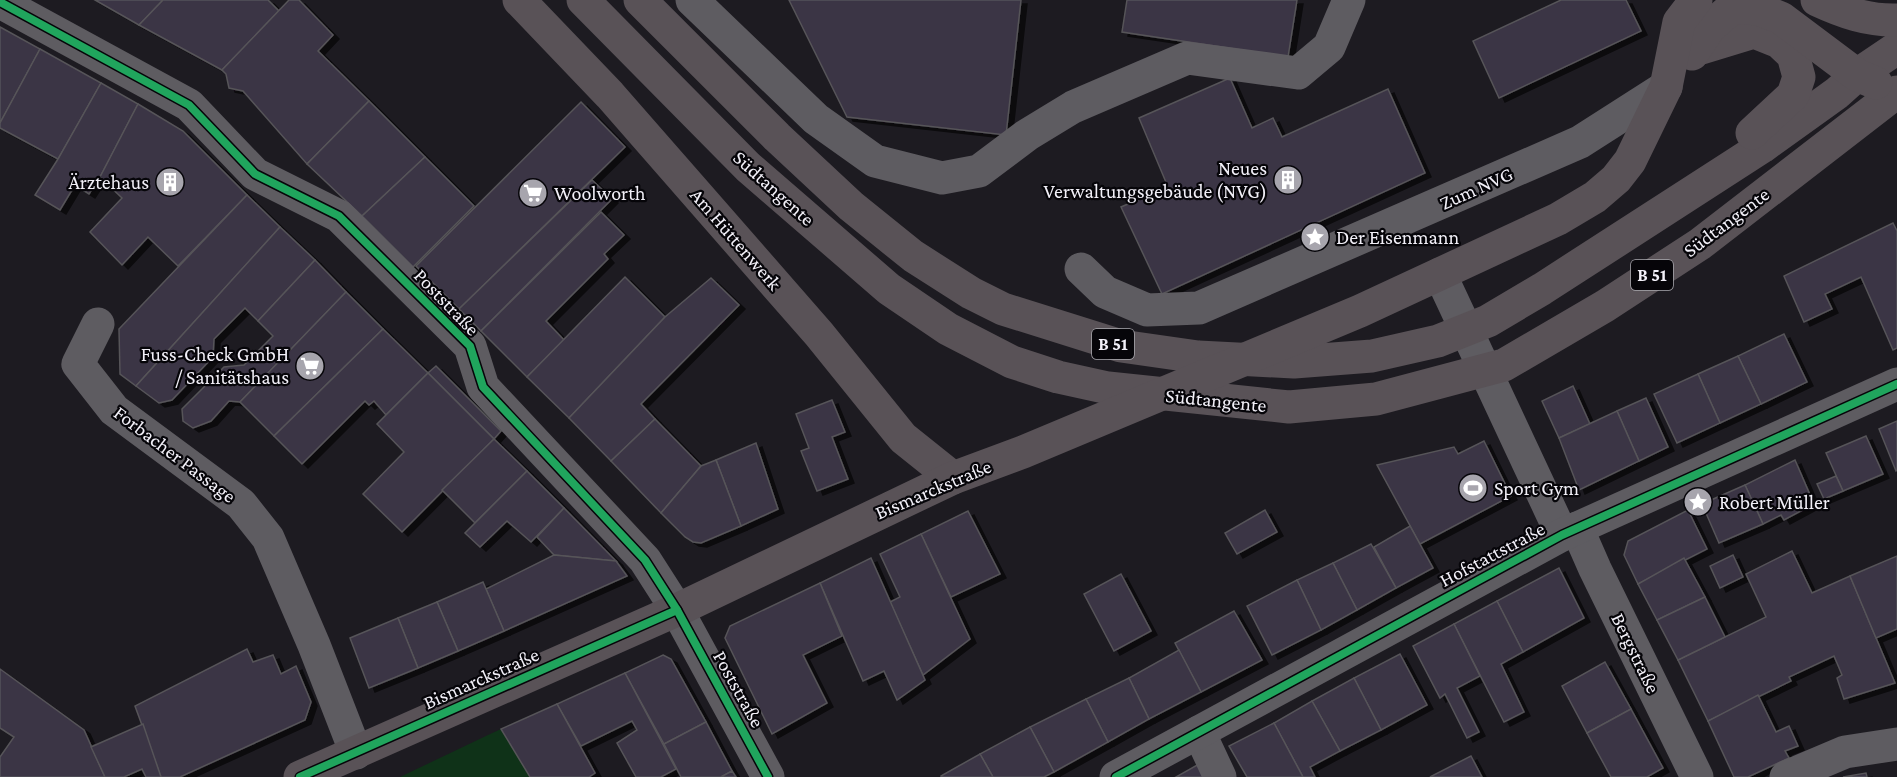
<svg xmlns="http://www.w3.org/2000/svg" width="1897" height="777" font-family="'Crimson Pro',serif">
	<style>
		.green { fill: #0f3218 }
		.building { fill: #3b3445; stroke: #565459; stroke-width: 1.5; filter: url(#shadow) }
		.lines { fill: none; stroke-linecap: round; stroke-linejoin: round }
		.minor { stroke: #5e5c61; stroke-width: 33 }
		.major { stroke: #595257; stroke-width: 33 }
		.cycleway-casing { stroke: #060509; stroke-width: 11 }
		.cycleway { stroke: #20a55d; stroke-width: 8 }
		.labels { text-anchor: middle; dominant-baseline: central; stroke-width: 4.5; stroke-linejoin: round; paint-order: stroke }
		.shield { fill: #060509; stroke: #abaab0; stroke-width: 1.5 }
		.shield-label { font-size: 18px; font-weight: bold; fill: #f2f0f8 }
		.poi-label { font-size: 20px; fill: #f2f0f8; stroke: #060509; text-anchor: start }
		.street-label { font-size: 20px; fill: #f2f0f8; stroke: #060509 }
	</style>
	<defs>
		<filter id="shadow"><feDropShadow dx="6" dy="4" stdDeviation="0" flood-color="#0009"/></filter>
	</defs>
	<rect width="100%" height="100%" fill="#1d1b21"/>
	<polygon class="green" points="501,729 530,777 400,777 488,735"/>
	<g class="building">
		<polygon points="95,0 163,0 139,25"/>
		<polygon points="163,0 268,0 279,11 222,70 139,25"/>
		<polygon points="289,0 299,0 333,35 318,51 369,101 307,164 243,91 229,88 226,74 222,70"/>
		<polygon points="789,0 1021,0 1006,135 847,117"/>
		<polygon points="1127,0 1297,0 1288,57 1122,32"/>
		<polygon points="1561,0 1626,0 1641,31 1499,98 1473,41"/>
		<polygon points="0,27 40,49 0,123"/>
		<polygon points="40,49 101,83 58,159 0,128 0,123"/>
		<polygon points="1230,78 1252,128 1273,118 1282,137 1388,89 1425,173 1162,294 1121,207 1168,187 1139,118"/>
		<polygon points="101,83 138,104 100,177 89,194 75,185 60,210 35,195 58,159"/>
		<polygon points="369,101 425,157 362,216 307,164"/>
		<polygon points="581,102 625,147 459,309 416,266"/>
		<polygon points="138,104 183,131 247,195 178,266 148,237 122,265 90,232 122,198 100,177"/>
		<polygon points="425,157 474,206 413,267 362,216"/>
		<polygon points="592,180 612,199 481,331 459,309"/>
		<polygon points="247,195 280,227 136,386 120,374 119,329"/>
		<polygon points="601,212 624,235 604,254 608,259 546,321 564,340 527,377 481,331"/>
		<polygon points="1893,223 1897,231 1897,348 1893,350 1861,277 1825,294 1832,309 1804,322 1784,276"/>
		<polygon points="280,227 315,260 258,321 245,308 214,339 213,357 172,400 159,403 136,386"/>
		<polygon points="315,260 346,292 240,402 229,401 211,421 193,428 183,421 182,409 224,367 244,365 273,336 258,321"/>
		<polygon points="625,277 665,317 569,418 527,377"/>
		<polygon points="711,278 739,305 641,404 655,419 611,461 569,418 665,317"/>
		<polygon points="346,292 383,329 274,436 240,402"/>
		<polygon points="383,329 428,373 386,415 374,401 369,405 365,401 302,464 274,436"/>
		<polygon points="1784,334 1807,382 1761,404 1738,356"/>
		<polygon points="1738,356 1761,404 1720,423 1698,374"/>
		<polygon points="436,366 501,431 494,439 428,373"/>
		<polygon points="428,373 494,439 402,532 363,494 404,452 377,424"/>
		<polygon points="1698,374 1720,423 1677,443 1654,394"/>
		<polygon points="1573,386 1590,424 1559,438 1542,401"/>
		<polygon points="1646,398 1668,447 1639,461 1617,411"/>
		<polygon points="832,400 845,432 832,437 848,479 817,491 801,451 809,448 796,414"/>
		<polygon points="1617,411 1639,461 1579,490 1559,438"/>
		<polygon points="655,419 701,466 661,513 611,461"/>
		<polygon points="1897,421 1897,470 1896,471 1879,429"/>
		<polygon points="1866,436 1883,474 1843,491 1826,453"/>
		<polygon points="494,439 527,471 475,523 442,490"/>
		<polygon points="1484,441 1511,496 1420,544 1377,465 1454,447 1458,454"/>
		<polygon points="756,443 778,509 741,526 716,460"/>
		<polygon points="716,460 741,526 701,543 693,542 685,537 661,513 701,466"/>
		<polygon points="1795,460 1814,504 1784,520 1781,515 1763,524 1745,485"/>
		<polygon points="527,471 564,508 531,542 507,521 480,547 465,533"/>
		<polygon points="1836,476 1843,491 1824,499 1817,484"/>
		<polygon points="1745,485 1763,524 1719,543 1702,504"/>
		<polygon points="564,508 616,561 554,555 537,537"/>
		<polygon points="1265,510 1277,532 1237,554 1225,533"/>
		<polygon points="1688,510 1707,549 1638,584 1624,555 1628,541"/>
		<polygon points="968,511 1000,574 951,597 921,534"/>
		<polygon points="1410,526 1433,568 1396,588 1374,547"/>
		<polygon points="921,534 970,639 923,675 890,602 900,597 880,554"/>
		<polygon points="1371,544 1396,588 1357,610 1333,563"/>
		<polygon points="1792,551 1812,593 1850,576 1895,683 1844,699 1837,678 1842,675 1834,656 1789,677 1791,681 1708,721 1678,660 1766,617 1746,574"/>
		<polygon points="554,555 616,561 627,576 504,631 486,589"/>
		<polygon points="1733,555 1743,577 1720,588 1710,566"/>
		<polygon points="1897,556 1897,629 1876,638 1850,576"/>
		<polygon points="871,558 925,680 897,700 884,671 863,681 820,583"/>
		<polygon points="1684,558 1705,597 1657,620 1638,584"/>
		<polygon points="1333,563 1357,610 1321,630 1297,580"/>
		<polygon points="1559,568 1584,618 1523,652 1497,601"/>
		<polygon points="1121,574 1151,631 1114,651 1084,594"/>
		<polygon points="1297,580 1321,630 1272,655 1247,606"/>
		<polygon points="483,582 504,631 458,651 437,602"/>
		<polygon points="820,583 842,636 803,655 827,703 772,734 725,638 730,626"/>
		<polygon points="1705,597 1725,637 1678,660 1657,620"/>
		<polygon points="1497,601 1523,652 1501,664 1524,712 1504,722 1454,624"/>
		<polygon points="437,602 458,651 418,668 398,618"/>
		<polygon points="1234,611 1262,660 1201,692 1175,643"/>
		<polygon points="398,618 418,668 369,688 350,638"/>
		<polygon points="1454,624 1480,676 1457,688 1479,732 1467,738 1445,694 1440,698 1413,646"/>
		<polygon points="247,649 253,662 273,655 281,674 296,666 311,702 305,720 180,777 161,777 135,706"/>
		<polygon points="1179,650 1201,692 1149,719 1129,678"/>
		<polygon points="1400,654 1427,705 1381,730 1354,678"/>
		<polygon points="663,655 671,659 706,722 664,744 625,673"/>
		<polygon points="1605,662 1631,709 1587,733 1562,686"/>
		<polygon points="0,669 84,730 105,777 0,777 0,757 14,737 0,728"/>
		<polygon points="625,673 676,769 661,777 636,777 617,743 637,730 632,721 581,746 557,704"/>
		<polygon points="1129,678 1149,719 1108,742 1086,699"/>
		<polygon points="1354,678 1381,730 1340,751 1312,701"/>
		<polygon points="1758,695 1776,732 1789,726 1798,746 1785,751 1789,758 1748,777 1734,777 1708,721"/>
		<polygon points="1086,699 1108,742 1054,772 1030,727"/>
		<polygon points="1312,701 1340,751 1310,767 1315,777 1303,777 1274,723"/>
		<polygon points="557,704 595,773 589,777 530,777 501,729"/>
		<polygon points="1631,709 1663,768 1647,777 1611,777 1587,733"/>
		<polygon points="706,722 732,771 721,777 681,777 664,744"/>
		<polygon points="1274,723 1303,777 1247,777 1229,746"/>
		<polygon points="143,724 161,777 146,777 142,769 124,777 105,777 91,747"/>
		<polygon points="1030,727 1054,772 1044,777 993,777 980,754"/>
		<polygon points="980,754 993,777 941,777 941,776"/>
		<polygon points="1471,756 1482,777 1430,777"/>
		<polygon points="1199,764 1206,777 1176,777"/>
		<polygon points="732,771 736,777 721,777"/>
		<polygon points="1866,773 1867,777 1843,777"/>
	</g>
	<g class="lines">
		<g class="minor">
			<polyline points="692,0 816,119 875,161 942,178 979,171 1027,135 1073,107 1187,58 1298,73 1329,47 1349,0"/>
			<polyline points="0,2 189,105 255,174 339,216 470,346 483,387 645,560 677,610 768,777"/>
			<polyline points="1081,269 1105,292 1147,310 1199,308 1580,142 1666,87"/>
			<polyline points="1440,274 1562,535"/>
			<polyline points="98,324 78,364 114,410 241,504 268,538 314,645 356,753"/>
			<polyline points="1577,528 1595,569 1697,777"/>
			<polyline points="1199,732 1220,777"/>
			<polyline points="1116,777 1562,535 1897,384"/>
			<polyline points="1786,777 1845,752 1897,744"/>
		</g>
		<g class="major">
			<polyline points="519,0 610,95 819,334 903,438 953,478"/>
			<polyline points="583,0 748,167 889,289 948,329 1012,362 1058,377 1108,388 1289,407 1376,399 1504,365 1605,306 1700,244 1897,92"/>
			<polyline points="640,0 777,137 851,206 913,256 971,293 1003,309 1121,346 1198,357 1294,362 1372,356 1438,341 1488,321 1542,289 1762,147 1837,93 1857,75 1897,48"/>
			<path d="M1817,0c26,12 51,21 80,20"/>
			<polyline points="1695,50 1754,32 1779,42 1793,55 1799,77 1793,95 1752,133"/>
			<polyline points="1692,54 1710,27 1733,7 1758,9 1781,18 1857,75 1876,83"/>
			<polyline points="300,777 677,610 953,478 1023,452 1360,311 1558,219 1595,197 1616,179 1630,161 1666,87 1679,22 1696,0"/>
		</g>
		<g class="cycleway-casing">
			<g id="cycleway">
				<polyline points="0,2 189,105 255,174 339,216 470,346 483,387 645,560 677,610 768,777"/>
				<polyline points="300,777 677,610"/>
				<polyline points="1116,777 1562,535 1897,384"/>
			</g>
		</g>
		<use href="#cycleway" class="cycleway"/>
	</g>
	<defs>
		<g id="building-disc" transform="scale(1.5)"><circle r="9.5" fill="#a7a5ad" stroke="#060509"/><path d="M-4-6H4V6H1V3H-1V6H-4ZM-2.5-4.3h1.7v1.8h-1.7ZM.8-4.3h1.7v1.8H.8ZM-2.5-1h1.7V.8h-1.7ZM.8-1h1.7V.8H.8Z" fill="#fff"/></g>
		<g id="supermarket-disc" transform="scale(1.5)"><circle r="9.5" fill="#a7a5ad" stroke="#060509"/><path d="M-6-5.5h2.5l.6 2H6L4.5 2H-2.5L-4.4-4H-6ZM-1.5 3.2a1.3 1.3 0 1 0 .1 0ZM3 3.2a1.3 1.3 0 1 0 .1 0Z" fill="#fff"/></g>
		<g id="sight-disc" transform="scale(1.5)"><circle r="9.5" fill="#a7a5ad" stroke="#060509"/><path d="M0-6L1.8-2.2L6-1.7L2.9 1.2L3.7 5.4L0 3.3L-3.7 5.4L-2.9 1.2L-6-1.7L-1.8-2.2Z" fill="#fff"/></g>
		<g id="stadium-disc" transform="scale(1.5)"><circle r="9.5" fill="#a7a5ad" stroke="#060509"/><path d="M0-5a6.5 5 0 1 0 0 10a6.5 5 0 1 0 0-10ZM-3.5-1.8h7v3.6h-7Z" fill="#fff"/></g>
	</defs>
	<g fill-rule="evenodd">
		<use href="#building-disc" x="1288" y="180"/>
		<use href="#building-disc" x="170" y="182"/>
		<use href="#supermarket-disc" x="533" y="193"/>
		<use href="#sight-disc" x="1315" y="237"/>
		<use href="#supermarket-disc" x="310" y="366"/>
		<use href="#stadium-disc" x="1473" y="488"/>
		<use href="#sight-disc" x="1698" y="502"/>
	</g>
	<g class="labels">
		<g class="shield">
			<rect x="1631" y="260" width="42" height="30" rx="4.5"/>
			<rect x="1092" y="329" width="42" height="30" rx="4.5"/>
		</g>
		<g class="shield-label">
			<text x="1652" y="275">B 51</text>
			<text x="1113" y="344">B 51</text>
		</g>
		<g class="poi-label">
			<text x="1267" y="168" text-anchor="end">Neues<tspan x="1267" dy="23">Verwaltungsgebäude (NVG)</tspan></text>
			<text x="149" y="182" text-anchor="end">Ärztehaus</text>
			<text x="554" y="193">Woolworth</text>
			<text x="1336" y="237">Der Eisenmann</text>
			<text x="289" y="354" text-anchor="end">Fuss-Check GmbH<tspan x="289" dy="23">/ Sanitätshaus</tspan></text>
			<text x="1494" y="488">Sport Gym</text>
			<text x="1719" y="502">Robert Müller</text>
		</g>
		<g class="street-label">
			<text transform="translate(774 188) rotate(42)">Südtangente</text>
			<text transform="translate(1476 188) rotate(-24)">Zum NVG</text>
			<text transform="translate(1726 222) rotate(-37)">Südtangente</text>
			<text transform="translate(736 239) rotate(49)">Am Hüttenwerk</text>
			<text transform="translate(447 302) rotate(46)">Poststraße</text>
			<text transform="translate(1216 400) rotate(6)">Südtangente</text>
			<text transform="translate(175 454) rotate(37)">Forbacher Passage</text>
			<text transform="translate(933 489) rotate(-23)">Bismarckstraße</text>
			<text transform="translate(1492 554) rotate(-28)">Hofstattstraße</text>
			<text transform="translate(1636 653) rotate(64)">Bergstraße</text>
			<text transform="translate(481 678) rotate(-24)">Bismarckstraße</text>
			<text transform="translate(739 689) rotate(61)">Poststraße</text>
		</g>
	</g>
</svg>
